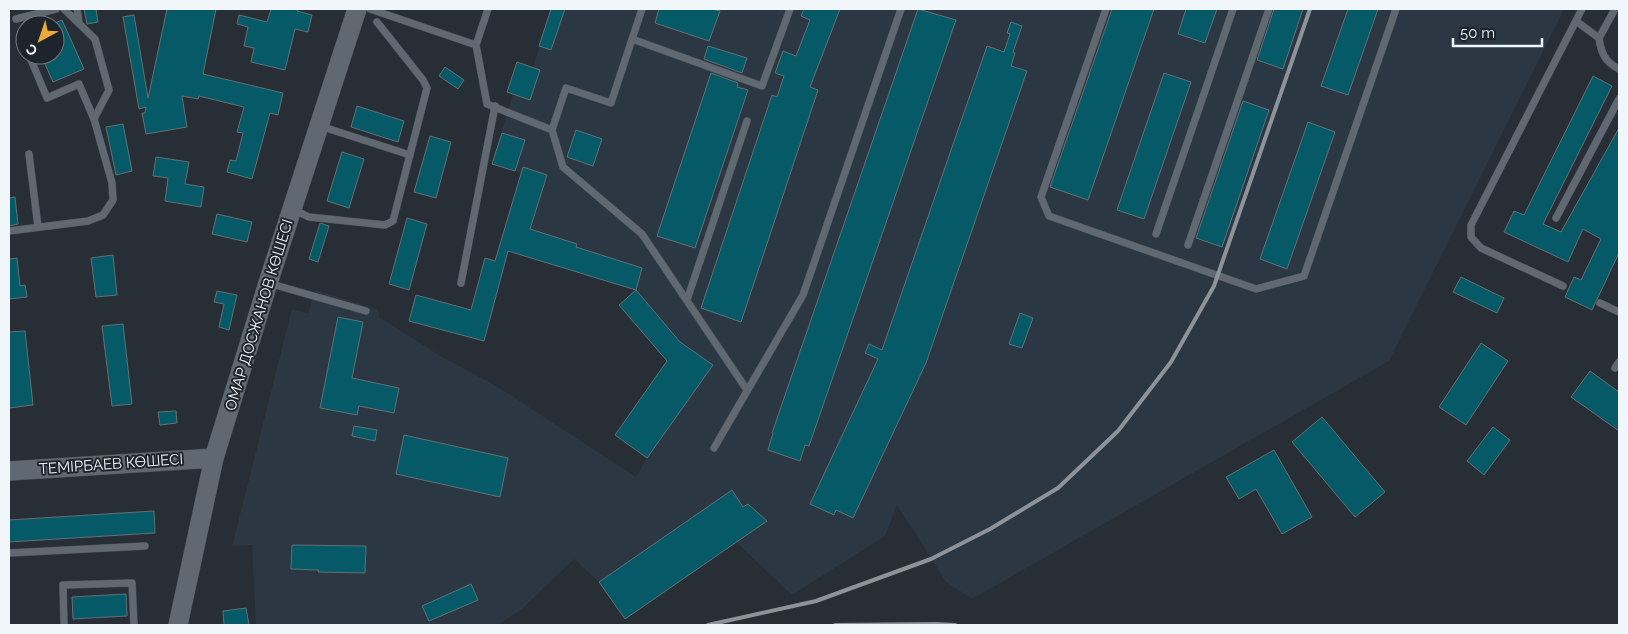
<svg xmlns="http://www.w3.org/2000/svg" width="1628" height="634" font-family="Raleway,sans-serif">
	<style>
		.built { fill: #2b3743 }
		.building { fill: #065a68; stroke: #637073 }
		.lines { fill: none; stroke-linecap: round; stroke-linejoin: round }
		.lane-casing { stroke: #464c52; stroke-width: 8 }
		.secondary-casing { stroke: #464c52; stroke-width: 20 }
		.lane { stroke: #606871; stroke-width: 7 }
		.secondary { stroke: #606871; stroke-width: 19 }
		.rail { stroke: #8d9399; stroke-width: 4 }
		.labels { text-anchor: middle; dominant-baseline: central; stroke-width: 4; stroke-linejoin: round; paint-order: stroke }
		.street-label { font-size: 15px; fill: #f1f6fb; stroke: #1d242b }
	</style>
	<rect width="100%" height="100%" fill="#272e35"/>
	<polygon class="built" points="551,9 1564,9 1389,361 972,599 946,582 897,505 885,536 792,595 736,542 625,619 599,582 574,559 522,609 498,625 256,625 252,545 232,546 292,309 308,313 315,290 378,309 379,317 439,355 498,387 636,477 647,458 615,435 667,361 619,305 635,290 499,248 521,173 492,164 513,94 517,62 533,67"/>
	<g class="building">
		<polygon points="84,9 96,9 98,22 87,24"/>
		<polygon points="167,9 216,9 203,74 283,93 278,115 270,113 252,179 227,172 230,160 236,161 243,133 237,132 244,107 199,96 198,99 182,96 187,127 146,134 142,113 145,113 146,107 139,109 123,17 134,15 148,98"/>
		<polygon points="271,9 298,9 297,11 312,15 308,32 295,29 285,70 251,62 254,48 244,46 248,27 237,24 239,15 267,22"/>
		<polygon points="551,9 565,9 551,50 539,46"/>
		<polygon points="659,9 713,9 720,11 709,41 655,23"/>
		<polygon points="804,9 840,9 810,87 818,90 741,322 701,308 772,95 777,97 784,76 775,73 783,51 796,56 810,20 801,16"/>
		<polygon points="918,9 956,20 809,446 805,445 800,461 768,450 773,433 772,433"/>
		<polygon points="1112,9 1154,9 1088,200 1050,187"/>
		<polygon points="1186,9 1217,9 1205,43 1178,34"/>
		<polygon points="1274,9 1303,9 1283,69 1257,60"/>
		<polygon points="1348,9 1378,9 1348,95 1321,86"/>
		<polygon points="62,20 84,69 53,82 41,55 55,55 55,23"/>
		<polygon points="1011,22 1022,26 1013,52 1015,53 1011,66 1027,71 926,363 853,518 836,510 834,515 810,504 878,359 865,353 869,344 882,350 987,46 1004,52 1010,34 1007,33"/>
		<polygon points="708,46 747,58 742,73 704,59"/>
		<polygon points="517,62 540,70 530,100 507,92"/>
		<polygon points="445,67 464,80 458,89 439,76"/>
		<polygon points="711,73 738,83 737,87 748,90 695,248 657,236"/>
		<polygon points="1164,73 1191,82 1144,219 1117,210"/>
		<polygon points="1593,76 1612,86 1543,224 1561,232 1619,128 1619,253 1592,310 1565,297 1574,277 1581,280 1601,239 1583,229 1568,262 1504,232 1514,211 1524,215"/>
		<polygon points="1243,101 1269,110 1222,247 1196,238"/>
		<polygon points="357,106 404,121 398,142 351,127"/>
		<polygon points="1308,122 1335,132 1287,269 1260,259"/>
		<polygon points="123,124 132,171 116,175 106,127"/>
		<polygon points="576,130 602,139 593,166 567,157"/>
		<polygon points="502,133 525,140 515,171 492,164"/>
		<polygon points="430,136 451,142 436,198 414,192"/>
		<polygon points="342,152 364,159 349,208 327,201"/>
		<polygon points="156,157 189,162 185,184 204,187 201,207 165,201 168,178 153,176"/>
		<polygon points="523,167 547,175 530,229 577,244 576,247 642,268 636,290 508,251 484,341 409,321 416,295 471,310 485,258 495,261"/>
		<polygon points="15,197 18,224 9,226 9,198"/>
		<polygon points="217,214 252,222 247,242 212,234"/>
		<polygon points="407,218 427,224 409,290 389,284"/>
		<polygon points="320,223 329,226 318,262 309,259"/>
		<polygon points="113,255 117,295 96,297 91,258"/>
		<polygon points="17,258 20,286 25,285 27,297 9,299 9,259"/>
		<polygon points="1461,277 1504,298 1497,313 1453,292"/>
		<polygon points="636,290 680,342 713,365 647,458 615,435 667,361 619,305"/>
		<polygon points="217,291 237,295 229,330 219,327 224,304 214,302"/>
		<polygon points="1020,313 1033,318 1022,348 1009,344"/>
		<polygon points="338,317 363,322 352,378 399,388 394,413 359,406 357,415 320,408"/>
		<polygon points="123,324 132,404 112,406 102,326"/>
		<polygon points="25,331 33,405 9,408 9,332"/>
		<polygon points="1481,343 1508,361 1466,425 1439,407"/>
		<polygon points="1590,371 1619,392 1619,431 1571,397"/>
		<polygon points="176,411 177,423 160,425 158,412"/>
		<polygon points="1322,417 1385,492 1355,517 1292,442"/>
		<polygon points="354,426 377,430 375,441 352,436"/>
		<polygon points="1493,427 1510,440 1484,475 1467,461"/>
		<polygon points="404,435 508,458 500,497 396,474"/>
		<polygon points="1274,450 1312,517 1282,534 1256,489 1239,499 1226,477"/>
		<polygon points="732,490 743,507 748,504 767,521 625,619 599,582"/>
		<polygon points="154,511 155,533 9,542 9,520"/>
		<polygon points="292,545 366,546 365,573 318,572 319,570 291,569"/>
		<polygon points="471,584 478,600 429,621 422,606"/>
		<polygon points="126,594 127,616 73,619 72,597"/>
		<polygon points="246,608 249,625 224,625 223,611"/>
	</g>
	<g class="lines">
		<g class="lane-casing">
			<g id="lane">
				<polyline points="77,9 79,23"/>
				<polyline points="370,9 476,45 487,104 552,130 563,167 642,234 747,390"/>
				<polyline points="1106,9 1041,197 1049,216 1256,289 1304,276 1396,9"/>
				<polyline points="16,19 56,9"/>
				<path d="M1576,21l23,17c2,15 6,24 20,31"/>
				<polyline points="1599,38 1615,9"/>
				<polyline points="632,39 762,86 790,9"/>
				<polyline points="476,45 488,9"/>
				<polyline points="29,55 47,98 79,84 94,119"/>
				<polyline points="320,126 410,155"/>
				<polyline points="552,130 566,88 611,103 642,9"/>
				<polyline points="29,154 38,227"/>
				<polyline points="292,209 309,217 385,225 393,221 427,88 423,80 377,22"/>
				<polyline points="1556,218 1619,99"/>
				<polyline points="9,231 88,221 103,215 113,200 112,183 94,119 109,90 95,39 64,9"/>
				<polyline points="1156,234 1233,9"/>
				<polyline points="1188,245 1269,9"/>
				<polyline points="268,283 366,311"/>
				<polyline points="461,283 495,106"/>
				<polyline points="1563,286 1481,248 1471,237 1471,225 1582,9"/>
				<polyline points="687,300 747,121"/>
				<polyline points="1600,303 1619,312"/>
				<polyline points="1615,368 1619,362"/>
				<polyline points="714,448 803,295 901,9"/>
				<polyline points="9,553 145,546"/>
				<polyline points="64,625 63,585 132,583 134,625"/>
			</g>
		</g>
		<g class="secondary-casing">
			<g id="secondary">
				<polyline points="9,471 214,458"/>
				<polyline points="178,625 214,458 268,283 357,9"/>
			</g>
		</g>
		<use href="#lane" class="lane"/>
		<use href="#secondary" class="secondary"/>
		<g class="rail">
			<polyline points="708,625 816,601 931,559 990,529 1058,488 1118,431 1171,362 1214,286 1310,9"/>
			<polyline points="835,625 936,624 955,625"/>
		</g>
	</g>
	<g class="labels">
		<g class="street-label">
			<text transform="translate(259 315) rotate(-73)">ОМАР ДОСЖАНОВ КӨШЕСІ</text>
			<text transform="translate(111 464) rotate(-4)">ТЕМІРБАЕВ КӨШЕСІ</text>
		</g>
	</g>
	<rect width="1628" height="634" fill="none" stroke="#f1f6fb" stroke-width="20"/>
	<g transform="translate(40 40) rotate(220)"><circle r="24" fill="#1d242b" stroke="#72787e"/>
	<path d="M0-4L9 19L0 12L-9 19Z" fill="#ebaa39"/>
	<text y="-8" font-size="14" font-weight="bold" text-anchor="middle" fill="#f1f6fb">С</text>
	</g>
	<path d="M1453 38v8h89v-8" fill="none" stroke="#f1f6fb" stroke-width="2.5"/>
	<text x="1460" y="38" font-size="15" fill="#f1f6fb" stroke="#1d242b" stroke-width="4" paint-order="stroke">50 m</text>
</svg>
